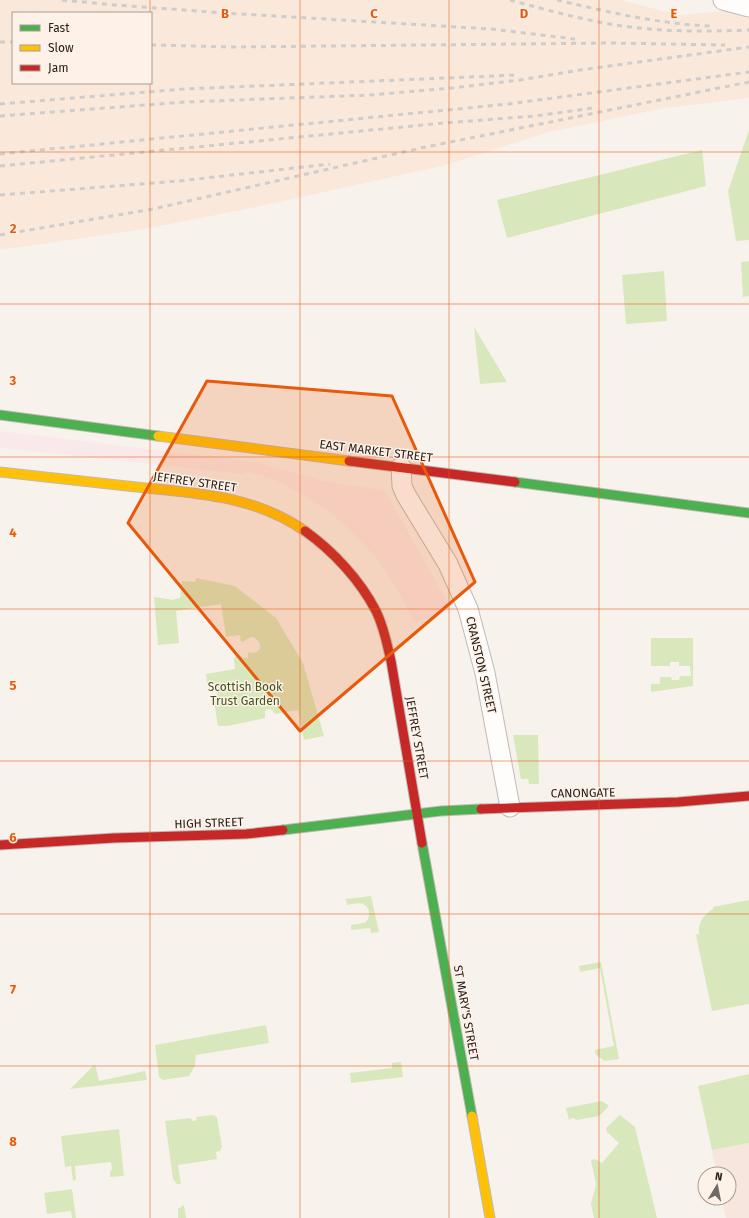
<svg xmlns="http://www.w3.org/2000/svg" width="749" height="1218" font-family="'Fira Sans',sans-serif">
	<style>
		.commercial { fill: #fae9ea }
		.built { fill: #fae9db; fill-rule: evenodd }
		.education { fill: #f6e6de }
		.green { fill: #d8e8bc }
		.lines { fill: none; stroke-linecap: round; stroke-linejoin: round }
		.street-casing { stroke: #c1bab5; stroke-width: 21 }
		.fast-casing { stroke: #c1bab5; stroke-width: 11 }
		.slow-casing { stroke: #c1bab5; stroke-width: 11 }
		.jam-casing { stroke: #c1bab5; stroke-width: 11 }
		.street { stroke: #fefdfc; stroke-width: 19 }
		.fast { stroke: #4caf50; stroke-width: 9 }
		.slow { stroke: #ffc107; stroke-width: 9 }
		.jam { stroke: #c62828; stroke-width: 9 }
		.rail { stroke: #cecdcb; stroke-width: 3; stroke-dasharray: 5 5; stroke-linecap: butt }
		.marked { fill: #e8590c; fill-opacity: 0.2; stroke: #e8590c; stroke-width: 3; stroke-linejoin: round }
		.grid { fill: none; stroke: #e8590c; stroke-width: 1; stroke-opacity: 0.55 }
		.labels { text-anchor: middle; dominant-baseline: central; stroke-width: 3; stroke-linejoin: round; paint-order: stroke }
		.street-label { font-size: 12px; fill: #27201b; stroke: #fdf1e8 }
		.park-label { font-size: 12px; fill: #40581c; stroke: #fdf1e8 }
		.grid-label { font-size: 13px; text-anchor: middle; font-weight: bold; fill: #e8590c; stroke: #fdf1e8; stroke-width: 3; stroke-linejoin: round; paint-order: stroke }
	</style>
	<rect width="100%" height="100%" fill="#f8f2ed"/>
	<polygon class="commercial" points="0,431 257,462 323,481 381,490 386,493 433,576 451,611 414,623 403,600 390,578 382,565 364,544 340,521 322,507 286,485 270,478 246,471 245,474 0,448"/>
	<path class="built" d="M0,0h621l57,15 71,-6v89l-84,10 -116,24 -107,34 -195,43 -108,21 -139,20zM13,13h138v70h-138z"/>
	<polygon class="education" points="749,1143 749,1218 726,1218 722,1198 729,1198 729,1174 717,1174 712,1150"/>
	<g class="green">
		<polygon points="749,130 749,240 736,241 728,191"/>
		<polygon points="702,150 706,186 507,238 497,200"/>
		<polygon points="749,261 749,296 743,297 741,262"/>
		<polygon points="664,271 667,321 626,324 622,275"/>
		<polygon points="474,327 507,382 480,384"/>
		<path d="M196,578l39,8 41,32 27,45 21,73 -20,4 -6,-30 -23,4 -3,-4 -4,-1 -3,2v7l-37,8h-10l-5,-30 4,-1 2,-5 -3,-5 -9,-1 -1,-10 29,-5 -1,-9 1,-3 4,-2 5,3h4v-6c13,4 17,-9 5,-15 -5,0 -7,4 -12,5l-1,-7 -14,2 -5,-33 -45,7 3,32 -21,2 -4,-48 20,3 1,-1 5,-1 2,-17 13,1z"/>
		<polygon points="651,638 693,638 693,686 651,692 651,684 660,684 660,677 671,677 672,680 679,680 680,676 691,676 690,666 679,666 679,662 670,662 670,666 651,666"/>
		<polygon points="513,735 538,735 539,784 529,784 528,779 521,779"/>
		<path d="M371,896l8,36 -8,1 -1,-5 -19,2v-5c4,-1 9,-1 13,-2 7,-3 7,-16 -1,-19 -4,-2 -11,0 -16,1l-1,-6z"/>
		<path d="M749,900v104l-37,7 -16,-76 3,-1c-1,-12 4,-19 14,-25v-2z"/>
		<polygon points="601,962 619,1059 605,1061 596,1055 595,1050 614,1046 600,968 580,972 579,966"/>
		<polygon points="266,1025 269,1043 196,1055 195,1066 189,1076 163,1080 159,1077 155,1045"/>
		<polygon points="401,1062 403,1077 351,1083 350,1073 392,1068 392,1063"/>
		<polygon points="95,1064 99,1081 145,1071 147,1080 70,1089"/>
		<polygon points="749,1074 749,1143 712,1150 698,1086"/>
		<polygon points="602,1101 609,1106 599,1116 577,1120 573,1118 569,1120 566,1108"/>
		<polygon points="213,1115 217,1117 222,1147 220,1151 216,1152 217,1159 178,1165 181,1184 177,1184 173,1179 165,1121 191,1118 192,1121 197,1120 196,1117"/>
		<polygon points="620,1115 635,1127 657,1218 594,1218 591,1204 596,1184 591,1160 595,1159 602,1163 619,1143 607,1132 606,1128"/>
		<polygon points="119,1129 124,1176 110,1177 110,1171 112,1170 111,1162 75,1166 76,1180 73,1181 71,1166 65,1167 61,1136"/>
		<polygon points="72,1189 76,1218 72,1218 71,1211 47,1214 44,1193"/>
		<polygon points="184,1205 186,1218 178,1218 178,1209"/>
	</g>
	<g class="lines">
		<g class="street-casing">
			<g id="street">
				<polyline points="723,0 749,7"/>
				<polyline points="401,467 402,486 406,495 448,564 468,609 485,673 510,807"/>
			</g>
		</g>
		<g class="fast-casing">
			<g id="fast">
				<polyline points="0,415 158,436"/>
				<polyline points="515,482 749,513"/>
				<polyline points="283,830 441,811 481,809"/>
				<polyline points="422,843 472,1116"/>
			</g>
		</g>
		<g class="slow-casing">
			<g id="slow">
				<polyline points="158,436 349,461"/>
				<path d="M0,472c45,5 91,10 136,15 60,6 117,8 169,44"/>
				<polyline points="472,1116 490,1218"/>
			</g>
		</g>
		<g class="jam-casing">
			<g id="jam">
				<polyline points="349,461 515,482"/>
				<path d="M305,531c28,20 55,49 71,80 8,16 11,33 15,50l31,182"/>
				<polyline points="481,809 678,802 749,796"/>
				<polyline points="0,845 114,838 246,834 283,830"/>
			</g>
		</g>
		<use href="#street" class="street"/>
		<use href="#fast" class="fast"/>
		<use href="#slow" class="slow"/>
		<use href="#jam" class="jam"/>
		<g class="rail">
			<polyline points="62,0 115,5 225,13 491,29 575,39"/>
			<path d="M510,0c29,8 59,16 89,22 50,10 100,10 150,8"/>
			<path d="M557,0c51,12 102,24 154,26"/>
			<polyline points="0,42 13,42"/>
			<polyline points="151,45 233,47 611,43 725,45"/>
			<polyline points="0,104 184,89 518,75"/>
			<polyline points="0,116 185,102 370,95 452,88 520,80 580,70 749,47"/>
			<polyline points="0,154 508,104 749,72"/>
			<polyline points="0,166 444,123 535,116 593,108"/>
			<polyline points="0,195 179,181 330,164"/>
			<polyline points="0,235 153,209 421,148 749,82"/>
		</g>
	</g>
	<path class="marked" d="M207,381l185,15 83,186 -175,149 -172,-208z"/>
	<path class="grid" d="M150,0v13M300,0v1218M449,0v1218M599,0v1218M150,83v1135M0,152h749M0,304h749M0,457h749M0,609h749M0,761h749M0,914h749M0,1066h749"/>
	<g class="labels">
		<g class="street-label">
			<text transform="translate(376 451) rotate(7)">EAST MARKET STREET</text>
			<text transform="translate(195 482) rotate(8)">JEFFREY STREET</text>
			<text transform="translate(481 665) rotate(77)">CRANSTON STREET</text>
			<text transform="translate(417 738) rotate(80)">JEFFREY STREET</text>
			<text transform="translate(583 793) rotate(-1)">CANONGATE</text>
			<text transform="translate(209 823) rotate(-2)">HIGH STREET</text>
			<text transform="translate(466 1013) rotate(80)">ST MARY'S STREET</text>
		</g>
		<g class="park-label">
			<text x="245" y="687">Scottish Book<tspan x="245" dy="14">Trust Garden</tspan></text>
		</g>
	</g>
	<g class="grid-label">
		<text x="225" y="18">B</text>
		<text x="374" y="18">C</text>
		<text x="524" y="18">D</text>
		<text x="674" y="18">E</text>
		<text x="13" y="233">2</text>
		<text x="13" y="385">3</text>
		<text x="13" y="537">4</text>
		<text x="13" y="690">5</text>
		<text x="13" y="842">6</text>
		<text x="13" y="994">7</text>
		<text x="13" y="1146">8</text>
	</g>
	<rect x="12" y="12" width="140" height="72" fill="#fdf1e8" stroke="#a79d96"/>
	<rect x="20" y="25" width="20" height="6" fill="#4caf50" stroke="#a79d96"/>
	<text x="48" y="32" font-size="12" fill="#27201b">Fast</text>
	<rect x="20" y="45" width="20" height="6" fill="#ffc107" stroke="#a79d96"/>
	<text x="48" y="52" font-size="12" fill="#27201b">Slow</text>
	<rect x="20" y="65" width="20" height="6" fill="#c62828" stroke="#a79d96"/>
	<text x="48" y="72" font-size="12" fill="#27201b">Jam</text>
	<g transform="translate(717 1186) rotate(10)"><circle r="19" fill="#fdf1e8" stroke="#a79d96"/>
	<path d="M0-3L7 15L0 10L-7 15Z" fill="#706a64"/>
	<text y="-6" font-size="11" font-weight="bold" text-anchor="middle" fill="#27201b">N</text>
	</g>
</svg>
